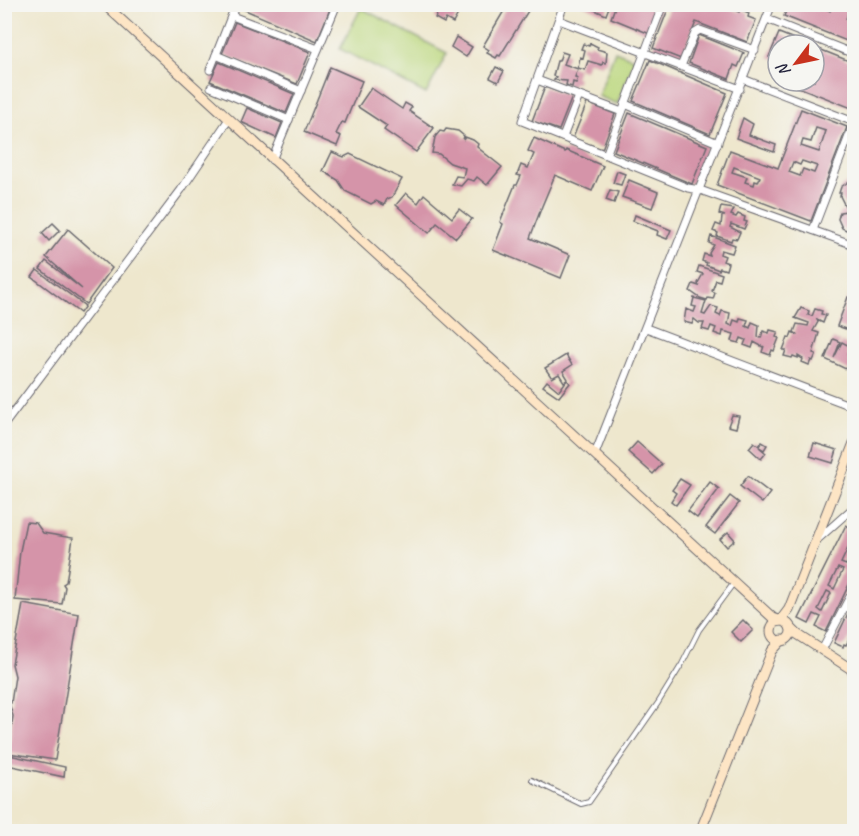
<svg xmlns="http://www.w3.org/2000/svg" width="859" height="836" font-family="Caveat,sans-serif">
	<style>
		.green { fill: #bbd77d; stroke: #6e7c5c; stroke-width: 1.5 }
		.building { fill: #d594a9; fill-rule: evenodd }
		.lines { fill: none; stroke-linecap: round; stroke-linejoin: round }
		.lane-casing { stroke: #69676e; stroke-width: 6 }
		.street-casing { stroke: #69676e; stroke-width: 9 }
		.secondary-casing { stroke: #69676e; stroke-width: 11 }
		.lane { stroke: #fff; stroke-width: 4 }
		.street { stroke: #fff; stroke-width: 7 }
		.secondary { stroke: #fde5c5; stroke-width: 9 }
	</style>
	<rect width="100%" height="100%" fill="#f6f6f2"/>
	<filter id="ink" filterUnits="userSpaceOnUse"><feTurbulence type="fractalNoise" baseFrequency=".0167" numOctaves="2"/><feDisplacementMap in="SourceGraphic" scale="12" xChannelSelector="R" yChannelSelector="G"/><feConvolveMatrix kernelMatrix="1 2 1 2 8 2 1 2 1" color-interpolation-filters="sRGB"/></filter>
	<filter id="wash" filterUnits="userSpaceOnUse"><feTurbulence type="fractalNoise" baseFrequency=".008" numOctaves="4" result="noise"/><feDisplacementMap in="SourceGraphic" scale="24" xChannelSelector="R" yChannelSelector="G"/><feGaussianBlur stdDeviation="1.35" result="paint"/><feColorMatrix in="noise" values="0 0 0 0 0 0 0 0 0 0 0 0 0 0 0 0 0 1.4 0 .05"/><feComposite in="paint" operator="in"/></filter>
	<g filter="url(#wash)">
		<rect width="100%" height="100%" fill="#eee7cd"/>
		<g class="green">
			<polygon points="361,8 447,53 426,94 340,49"/>
			<polygon points="615,51 635,59 617,104 598,96"/>
		</g>
		<g id="blocks">
			<g class="building">
				<polygon points="245,4 332,4 317,41 243,9"/>
				<polygon points="508,4 518,4 528,11 500,56 498,55 496,58 487,53 489,50 483,46"/>
				<polygon points="581,4 610,4 606,15"/>
				<polygon points="616,4 662,4 650,34 611,18"/>
				<polygon points="670,4 731,4 730,8 739,12 740,9 749,13 748,17 756,20 747,42 696,22 681,59 653,48"/>
				<polygon points="789,4 819,4 830,11 833,4 851,4 846,19 854,22 854,44 784,16"/>
				<polygon points="441,5 463,5 453,23 446,19 444,23 435,18"/>
				<polygon points="235,22 310,52 297,84 222,54"/>
				<polygon points="779,33 809,45 778,45 778,60 769,57"/>
				<polygon points="699,35 744,53 738,67 734,65 729,79 689,63"/>
				<polygon points="456,37 472,47 466,57 451,47"/>
				<polygon points="590,43 598,47 597,49 607,52 606,63 603,62 602,65 588,61 585,70 578,68 580,57 583,58 585,50 581,49 583,44 589,46"/>
				<polygon points="814,47 854,63 854,109 783,81 814,81"/>
				<polygon points="562,52 568,54 564,64 578,69 575,77 578,78 576,83 573,82 572,87 566,85 567,81 554,80 556,77 553,76 557,61 559,61"/>
				<polygon points="650,60 727,93 710,134 633,101"/>
				<polygon points="219,62 294,94 286,113 210,81"/>
				<polygon points="330,67 362,81 345,123 342,122 336,134 341,136 337,146 304,132"/>
				<polygon points="496,67 504,71 498,82 490,78"/>
				<polygon points="545,87 572,97 559,130 532,121"/>
				<polygon points="371,88 402,109 405,103 412,107 409,111 434,128 416,152 384,130 387,126 358,107"/>
				<polygon points="587,103 615,114 602,149 573,138"/>
				<polygon points="247,108 282,123 276,138 241,122"/>
				<path d="M801,109l46,18 -36,94 -94,-36 13,-35 48,18zM816,128l10,3 -7,21 -18,-6 2,-6 8,2zM802,161l15,5 -3,7 -11,-4 -3,7 -11,-4 4,-10 7,3zM734,167l26,10 -2,5 -3,-1 -1,4 -9,-3 2,-5 -15,-5z"/>
				<polygon points="629,113 707,146 692,184 614,151"/>
				<polygon points="743,118 753,124 749,135 776,145 774,152 736,138"/>
				<polygon points="446,129 458,131 464,136 463,140 465,137 473,140 478,144 477,147 502,167 487,185 477,177 474,181 467,179 461,186 452,184 456,176 463,177 465,168 450,163 439,154 432,153 435,137 440,131 444,132"/>
				<polygon points="534,138 565,152 566,150 603,166 592,191 555,175 542,206 530,238 570,255 561,278 493,250 503,224 500,222 515,185 517,185 521,176 517,175 521,165 528,168 534,154 528,151"/>
				<polygon points="332,152 344,157 350,154 402,179 392,197 387,199 384,205 376,201 371,204 345,191 338,180 323,171"/>
				<polygon points="617,171 625,174 621,185 613,183"/>
				<polygon points="854,178 854,190 851,192 854,201 854,226 846,230 842,228 838,219 840,212 847,211 849,206 845,206 840,196 841,193 839,193 841,187"/>
				<polygon points="629,180 658,192 652,208 622,197"/>
				<polygon points="610,190 618,192 614,203 606,200"/>
				<polygon points="406,193 418,203 424,194 452,218 459,209 472,219 456,238 437,223 429,233 396,205"/>
				<polygon points="721,207 734,209 731,215 736,217 738,214 745,217 744,221 747,222 744,229 731,224 730,227 740,232 737,239 732,238 731,241 717,236 718,233 713,231 716,224 721,226 722,216 725,216 719,214"/>
				<polygon points="635,215 671,230 667,239 657,235 658,231 633,221"/>
				<polygon points="53,223 60,230 49,241 42,233"/>
				<polygon points="68,229 112,268 86,304 40,269 46,261 82,289 46,257"/>
				<polygon points="711,236 735,245 732,253 721,250 720,254 725,256 723,261 728,263 726,270 720,268 719,270 706,265 707,263 702,261 704,254 710,256 709,253 714,245 709,243"/>
				<polygon points="699,266 722,274 720,281 716,280 712,291 715,293 713,299 708,298 707,300 700,298 690,291 693,284 699,286 698,283 703,274 697,272"/>
				<polygon points="37,270 85,306 80,313 32,277"/>
				<polygon points="848,297 854,300 854,332 837,326"/>
				<polygon points="694,298 706,301 702,314 705,315 711,306 718,308 716,314 720,316 722,311 730,313 728,324 732,326 734,320 739,322 740,318 748,320 746,326 750,328 752,322 759,325 758,337 761,338 763,331 769,333 770,330 778,332 776,337 779,338 774,351 772,350 770,355 762,352 764,346 763,347 754,342 752,348 744,345 746,340 741,338 739,343 732,341 734,334 723,331 722,336 714,333 716,328 711,326 709,331 702,329 704,323 699,323 694,319 692,324 684,322 686,309 694,312 696,307 692,306"/>
				<polygon points="801,308 809,311 808,315 812,316 815,309 822,311 821,314 826,315 823,323 817,320 818,322 813,331 819,333 813,353 816,354 813,361 811,360 809,365 802,362 803,359 798,356 798,358 793,356 792,358 784,356 786,350 783,350 788,337 790,338 792,332 798,335 794,332 797,324 808,326 809,323 795,318"/>
				<polygon points="833,339 840,342 834,358 842,342 851,347 854,339 854,351 850,349 847,354 854,358 854,373 825,359"/>
				<polygon points="566,355 572,365 563,371 568,379 564,382 559,374 552,378 545,368"/>
				<polygon points="567,380 570,383 559,397 543,386 547,381 559,391"/>
				<polygon points="732,415 739,416 736,428 728,426"/>
				<polygon points="637,442 662,464 653,474 628,452"/>
				<polygon points="754,442 759,446 762,442 767,445 764,450 759,447 766,453 761,459 749,448"/>
				<polygon points="814,443 837,450 833,463 810,456"/>
				<polygon points="748,476 770,493 762,503 740,486"/>
				<polygon points="680,479 690,485 676,505 671,501 676,493 672,490"/>
				<polygon points="710,482 719,489 697,518 688,511"/>
				<polygon points="730,496 739,503 715,534 706,527"/>
				<polygon points="26,522 36,523 43,533 73,538 66,582 63,584 65,587 62,604 15,600 20,551"/>
				<path d="M846,525l8,5 -2,9 2,1v7l-4,-3 -9,19 5,2 8,-18v27l-28,58 -10,-5 5,-10 -7,-3 -5,10 -10,-5zM838,568l5,2 -9,19 -5,-3zM827,591l4,2 -9,19 -4,-3z"/>
				<polygon points="728,532 735,540 727,547 720,539"/>
				<polygon points="854,601 854,624 851,631 853,632 846,645 844,644 843,647 834,643"/>
				<polygon points="23,604 79,614 55,760 8,753 13,716 9,703 11,703 15,676 12,664"/>
				<polygon points="743,620 753,630 741,642 731,632"/>
				<polygon points="9,755 65,767 64,777 7,765"/>
			</g>
		</g>
	</g>
	<g filter="url(#ink)">
		<use href="#blocks" fill-opacity="0" stroke="#69676e" stroke-width="1.5"/>
		<g class="lines">
			<g class="lane-casing">
				<polyline id="lane" points="532,780 581,804 589,802 658,703 682,664 699,630 733,584"/>
			</g>
			<g class="street-casing">
				<g id="street">
					<polyline points="564,4 522,121 688,188 700,190 854,245"/>
					<polyline points="232,16 318,49"/>
					<polyline points="767,19 854,54"/>
					<polyline points="559,20 740,89"/>
					<polyline points="216,55 301,91"/>
					<polyline points="681,66 695,33 700,30 755,50"/>
					<polyline points="210,70 236,4"/>
					<polyline points="743,79 854,122"/>
					<polyline points="537,80 622,112"/>
					<polyline points="211,87 289,120"/>
					<polyline points="625,104 718,143"/>
					<polyline points="563,137 579,96"/>
					<polyline points="606,155 663,4"/>
					<polyline points="272,160 337,4"/>
					<polyline points="813,230 854,123"/>
					<polyline points="646,328 854,407"/>
					<polyline points="4,425 181,190 229,119"/>
					<polyline points="595,454 772,4"/>
					<polyline points="817,540 854,507"/>
					<polyline points="822,650 854,589"/>
				</g>
			</g>
			<g class="secondary-casing">
				<g id="secondary">
					<polyline points="104,4 773,618 780,621 789,609 854,443"/>
					<circle cx="781" cy="631" r="10"/>
					<polyline points="790,627 797,634 854,671"/>
					<polyline points="700,832 772,651 782,640"/>
				</g>
			</g>
			<use href="#lane" class="lane"/>
			<use href="#street" class="street"/>
			<use href="#secondary" class="secondary"/>
		</g>
	</g>
	<rect width="859" height="836" fill="none" stroke="#f6f6f2" stroke-width="24"/>
	<g transform="translate(796 63) rotate(238)"><circle r="28" fill="#f6f6f2" stroke="#a1a1a9" stroke-width="1.5"/>
	<path d="M0-4.5L10 22L0 15L-10 22Z" fill="#c8321e"/>
	<text y="-9" font-size="16" font-weight="bold" text-anchor="middle" fill="#22223b">N</text>
	</g>
</svg>
